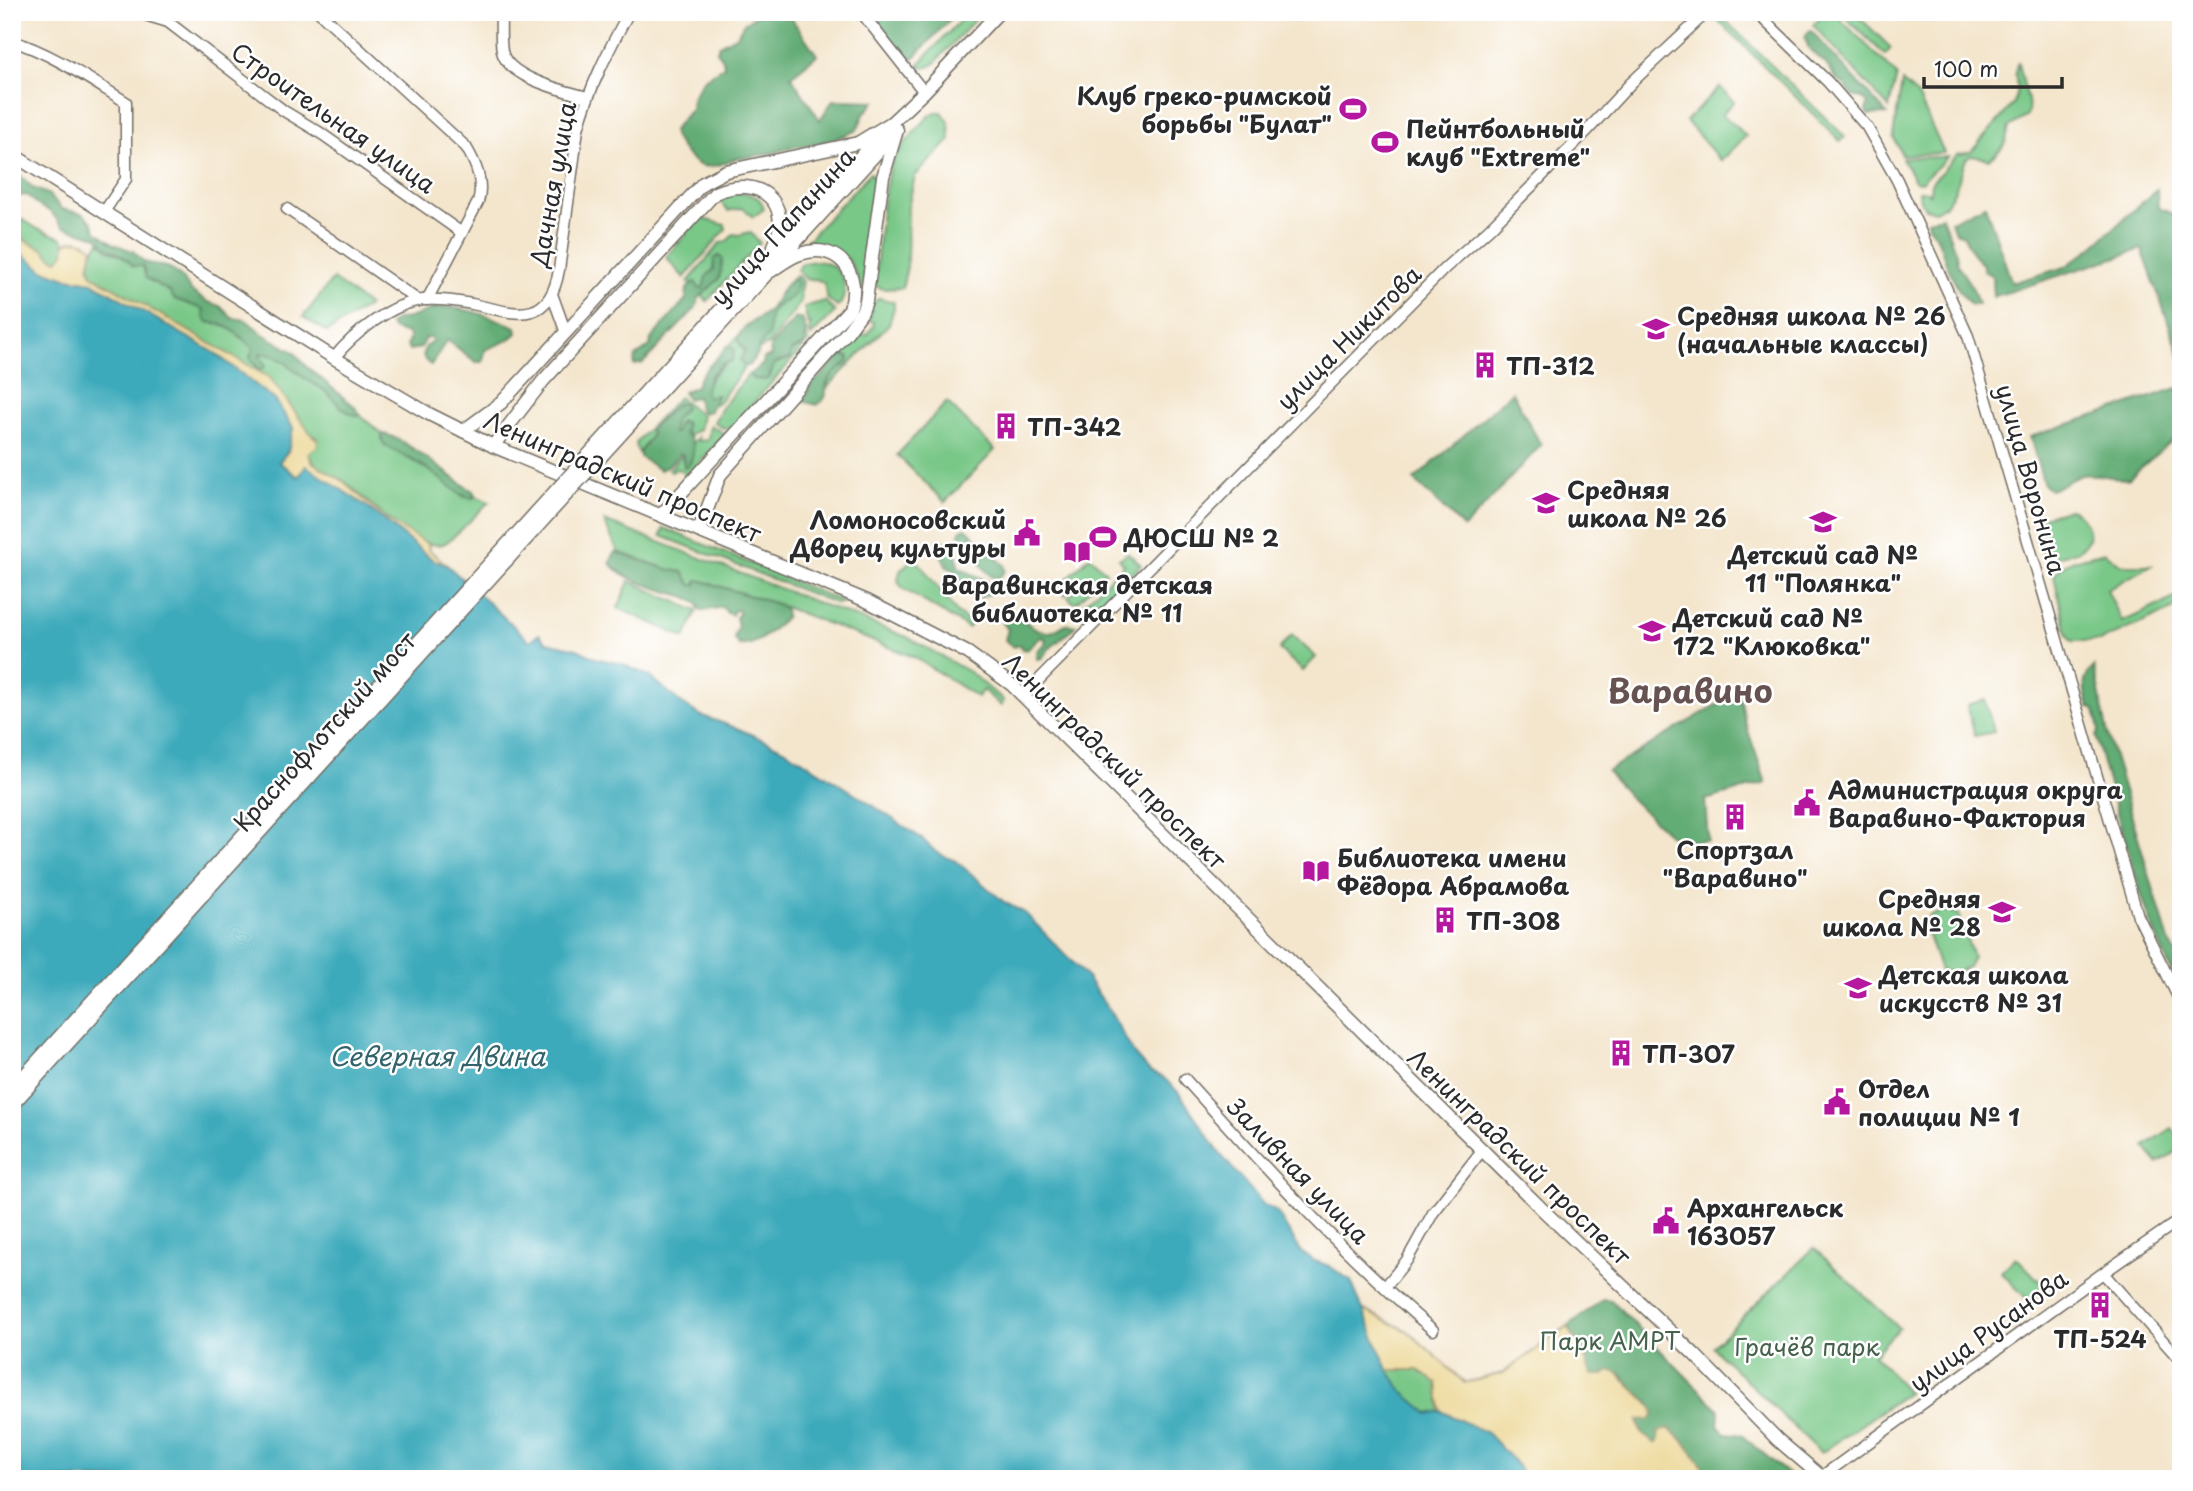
<svg xmlns="http://www.w3.org/2000/svg" width="2193" height="1491" font-family="'Playpen Sans',sans-serif">
	<style>
		.green { fill: #79c888; stroke: #527a5a; stroke-width: 2 }
		.forest { fill: #62ac74; stroke: #466c50; stroke-width: 2 }
		.sand { fill: #eeda9e; stroke: #8c8264; stroke-width: 2 }
		.water { fill: #3caabb; stroke: #346a73; stroke-width: 2 }
		.lines { fill: none; stroke-linecap: round; stroke-linejoin: round }
		.minor-casing { stroke: #716c64; stroke-width: 13 }
		.major-casing { stroke: #716c64; stroke-width: 15 }
		.minor { stroke: #fff; stroke-width: 10 }
		.major { stroke: #fff; stroke-width: 12 }
		.major-bridge-casing { stroke: #716c64; stroke-width: 15; stroke-linecap: butt }
		.major-bridge { stroke: #fff; stroke-width: 12 }
		.labels { text-anchor: middle; dominant-baseline: central; stroke-width: 5; stroke-linejoin: round; paint-order: stroke }
		.poi-label { font-size: 24px; font-weight: bold; fill: #2b2b2b; stroke: #fff; text-anchor: start }
		.street-label { font-size: 24px; fill: #2b2b2b; stroke: #fff }
		.park-label { font-size: 24px; fill: #46624c; stroke: #fff }
		.water-label { font-size: 26px; font-style: italic; fill: #33646c; stroke: #fff }
		.district-label { font-size: 32px; font-weight: bold; fill: #665351; stroke: #fff }
	</style>
	<rect width="100%" height="100%" fill="#fff"/>
	<filter id="ink" filterUnits="userSpaceOnUse"><feTurbulence type="fractalNoise" baseFrequency=".0143" numOctaves="2"/><feDisplacementMap in="SourceGraphic" scale="14" xChannelSelector="R" yChannelSelector="G"/><feConvolveMatrix kernelMatrix="1 2 1 2 8 2 1 2 1" color-interpolation-filters="sRGB"/></filter>
	<filter id="wash" filterUnits="userSpaceOnUse"><feTurbulence type="fractalNoise" baseFrequency=".00686" numOctaves="4" result="noise"/><feDisplacementMap in="SourceGraphic" scale="28" xChannelSelector="R" yChannelSelector="G"/><feGaussianBlur stdDeviation="1.57" result="paint"/><feColorMatrix in="noise" values="0 0 0 0 0 0 0 0 0 0 0 0 0 0 0 0 0 1.4 0 .05"/><feComposite in="paint" operator="in"/></filter>
	<g filter="url(#wash)">
		<rect width="100%" height="100%" fill="#f4e6cd"/>
		<g class="green">
			<polygon points="968,12 982,12 933,65 925,68 917,66"/>
			<polygon points="1817,12 1833,12 1897,75 1889,108 1813,25 1820,16"/>
			<polygon points="1840,12 1854,12 1891,48 1885,55"/>
			<polygon points="1721,16 1845,137 1840,141 1717,19"/>
			<path d="M2018,61c1,19 15,36 9,55l-18,11 -4,18 -15,14 -20,-3 -4,3c-7,17 -11,44 -31,52l-10,-3 -5,-7 -1,-10h7l4,3 1,-11 26,-28 14,-3 43,-49 3,-15 -2,-17z"/>
			<polygon points="1902,82 1918,96 1944,153 1902,155 1893,136"/>
			<polygon points="1720,87 1734,102 1722,114 1746,136 1721,161 1686,121"/>
			<path d="M936,112h6l7,10 1,18 -35,36 -7,31 -1,60 -5,21 -19,1 -7,-3 -1,-8c4,-31 6,-90 18,-117 8,-17 25,-32 37,-46z"/>
			<polygon points="1948,157 1921,182 1915,181 1902,158"/>
			<polygon points="870,173 874,177 862,295 858,300 857,276 848,259 803,245"/>
			<path d="M728,192c15,1 33,0 36,17l-11,8 -10,-9 -15,3 -10,-12z"/>
			<polygon points="12,213 38,229 62,238 65,243 65,253 58,260 52,258 43,249 12,234"/>
			<polygon points="700,218 725,225 726,229 684,278 666,257"/>
			<polygon points="750,232 760,243 707,301 688,282 720,243 726,242 734,234 739,235"/>
			<path d="M100,242l9,8 34,16 3,12 24,14 4,7 29,10 5,13c5,2 13,1 17,4 9,5 21,12 28,21l-3,11 9,12 1,-17 13,1 16,9 11,12 24,15 22,20 15,6 21,18v7l4,5 55,31 23,20 9,1 3,-2 13,6c-10,9 -34,36 -44,41 -27,13 -80,-46 -100,-61 -14,-10 -30,-12 -37,-30l10,-12 -7,-6 -41,-56 -178,-103c-5,-11 0,-26 8,-33z"/>
			<path d="M816,261c23,1 37,25 23,45l-2,1 -10,-9 -3,-15 -8,-4 -9,1 -10,-10 6,-7z"/>
			<path d="M795,276h3l4,6 -2,10 1,10 -33,43 -10,5 2,-6 7,-6c1,-9 0,-19 6,-28 8,-12 22,-4 24,-29l-6,-1z"/>
			<polygon points="333,279 369,306 327,332 303,317"/>
			<path d="M879,298l15,4v6l-5,16 -62,64c1,-14 13,-18 21,-26l-4,-7 -8,3 26,-24 5,1 7,-10v-3l-5,-1 4,-18z"/>
			<polygon points="825,301 835,312 811,336 809,331 811,322 808,324 804,307"/>
			<path d="M806,331l2,11 -75,84c-8,5 -12,1 -19,-4l9,-16 25,-31 2,-1 4,5 11,1 5,-3 4,-13 16,-5 1,-8 10,-4z"/>
			<path d="M739,335l1,10 5,6 -5,10 5,6 -27,36 -6,2 5,-8h-9l-3,-5c4,-17 15,-24 28,-35l1,-8 -5,-3z"/>
			<polygon points="679,397 702,416 699,430 690,434 690,436 684,432 686,429 685,422 680,421 676,432 673,434 674,418 682,403 675,406 650,429 651,436 639,453 636,448 636,442"/>
			<polygon points="947,402 995,450 945,502 897,455"/>
			<polygon points="710,425 725,434 684,480 683,471 676,469 672,472 669,470 682,454 683,462 691,462 693,442 698,437 698,441 708,440"/>
			<path d="M2070,509c15,6 27,28 10,40 -7,5 -19,6 -27,9l-12,-8 -5,-21 7,-12z"/>
			<polygon points="604,521 907,637 971,673 1004,701 1001,706 983,690 977,697 914,657 777,604 699,580 697,580 696,585 691,585 683,572 670,570 618,552"/>
			<polygon points="664,528 844,602 837,604 661,536"/>
			<path d="M2105,552l16,13h30l-44,25 15,32 59,-27v11l-81,35h-28l-5,-8 -13,-57c7,-17 34,-19 51,-24z"/>
			<polygon points="1128,553 1141,565 1089,616 1080,607 1124,565 1119,559"/>
			<polygon points="1090,556 1106,572 1077,602 1073,602 1068,597 1080,586 1077,583 1065,595 1060,586"/>
			<polygon points="911,560 917,560 957,613 972,624 968,628 902,588 898,581 900,571"/>
			<polygon points="629,581 697,611 685,638 618,608"/>
			<polygon points="1292,635 1316,657 1303,671 1279,649"/>
			<polygon points="1985,700 1994,732 1975,736 1967,705"/>
			<polygon points="1947,911 1958,914 1973,957 1968,967 1953,973 1940,971 1924,924 1931,915"/>
			<polygon points="2172,1128 2181,1140 2181,1148 2157,1164 2145,1146"/>
			<polygon points="1814,1248 1899,1328 1874,1355 1908,1392 1821,1453 1712,1347"/>
			<polygon points="2016,1257 2045,1287 2030,1302 2001,1272"/>
			<polygon points="1388,1370 1418,1370 1437,1383 1441,1411 1429,1414 1403,1392"/>
		</g>
		<g class="forest">
			<path d="M762,12h25l30,43 -26,21 29,44 13,-20 42,1 -11,13 -7,16c-14,7 -36,13 -52,16 -6,1 -12,0 -17,2 -15,6 -31,8 -47,10 -13,2 -25,11 -38,8 -11,-2 -29,-24 -30,-36l18,-21 1,-11 11,-18 21,-14 -1,-7 -6,-8 2,-6 18,-10 7,-12z"/>
			<polygon points="869,12 957,12 912,60 902,55"/>
			<polygon points="1811,31 1887,114 1868,115 1866,111 1868,103 1862,98 1853,96 1845,85 1837,80 1826,64 1809,49 1805,38 1807,33"/>
			<path d="M12,173l9,3 12,12 15,6 14,15 22,5 8,8 4,9 18,13 19,7 11,11 26,6 14,12 7,11 17,11 12,4 12,12 14,2 17,14 31,18 13,15 47,39 7,10c-14,0 -26,-15 -35,-24 -4,-5 -9,-6 -14,-9 -19,-11 -28,-28 -52,-30v3l6,10 -7,4 -9,-13 3,-9c-9,-8 -17,-16 -27,-22 -5,-3 -13,-2 -18,-4l-4,-5 -1,-8 -29,-10 -4,-7 -24,-14 -3,-12h-10c-10,-14 -27,-14 -35,-29l-35,-10 -12,-15 -12,-6 -12,-11 -11,1 2,11 -5,-1z"/>
			<path d="M2157,189l1,18c8,6 16,4 23,13v138l-39,-109 -149,48 -1,-21 -8,-5 -1,-6 -10,-10 -9,-20 -9,-3 -4,-11 34,-16 27,78 53,-16 29,-21z"/>
			<polygon points="1942,217 1956,253 1957,264 1973,289 1978,304 1971,305 1960,292 1950,273 1937,237 1928,226 1927,220"/>
			<polygon points="719,256 723,259 719,279 699,298 695,309 643,363 634,365 635,357 650,346 651,339 686,299 687,289 692,283 695,282 699,288 703,288 706,277 714,269 714,259"/>
			<path d="M794,279l3,2c0,23 -15,17 -23,28 -7,8 -4,17 -5,26l-10,11 -1,8 -10,12h-5l-3,-7 5,-8 -7,-10c2,-18 21,-20 31,-31 9,-11 12,-24 25,-31z"/>
			<path d="M440,307c25,0 53,10 76,20l1,6 -8,7 -24,10 -2,12h-7l-29,-22 -16,25c-13,-8 -8,-17 2,-25l-1,-2h-7l-4,10 -12,2 -2,-5 3,-7 -3,-4 -14,-5 -3,-4c11,-10 11,-4 22,-8 10,-3 16,-8 28,-10z"/>
			<polygon points="796,318 802,318 806,331 803,345 791,351 790,358 774,364 769,378 765,380 751,378 750,374 763,364 764,358 771,356 770,346"/>
			<path d="M727,346l7,3 -2,12 -10,3 -12,12 -5,16 3,5 9,-2 -7,16 -7,2 -4,-4 -2,-12 -10,2 -4,-7 13,-6c5,-17 21,-25 31,-40z"/>
			<path d="M844,355l5,2 -1,5c-7,7 -15,11 -20,19 -6,10 4,14 -11,24l-16,-4 7,-8 3,-9c14,-8 20,-23 33,-29z"/>
			<path d="M2181,387v46l-53,46c-14,0 -33,-7 -46,-4 -12,3 -21,12 -32,15l-6,-5 -14,-48z"/>
			<polygon points="1512,392 1541,445 1464,528 1414,480"/>
			<path d="M683,403l2,5c-9,10 -13,12 -12,26l3,-2 2,-9 7,-1 1,7 -2,4c13,9 11,21 4,34h-4l-1,-12 -3,-2 -12,13 -8,4 -20,-13 -1,-4 12,-17v-8l26,-24z"/>
			<path d="M382,434c19,0 71,46 91,57l3,5 -6,2 -12,-5 -33,-26 -39,-21 -4,-5z"/>
			<path d="M966,528l38,37 1,6 -8,9c-8,-3 -20,-19 -21,-28l-9,-4v-9l-8,-5 2,-4z"/>
			<path d="M938,540l6,1 13,15 1,11 29,14 5,8 -3,5 -10,4 -19,-16 -7,-12 -7,-4c-3,-9 -8,-16 -8,-26z"/>
			<path d="M615,552l55,18 13,2 8,13h5l1,-5h2l78,24 8,5 1,8c-13,12 -28,30 -47,28l-5,-7 4,-11 -2,-10 4,-4 -2,-3 -5,1 -1,4 -5,-2 -4,-6 -21,4 -3,-1 -1,-6c-5,-3 -10,-7 -15,-8 -23,-7 -57,-14 -73,-33z"/>
			<path d="M1013,616c14,3 22,17 37,16 6,-1 11,-6 16,-8l10,2 -27,23 -7,9 -5,1v-8l9,-8 -2,-6h-3l-14,13 -5,-1 -1,-4 -8,2 -8,-7 3,-11 -6,-6 5,-6z"/>
			<path d="M2094,667l15,73 60,201 12,21v26c-25,-43 -39,-90 -53,-137 -11,-38 -23,-76 -32,-115l3,-5 -4,-21 -6,-3c-5,-16 -9,-28 5,-40z"/>
			<polygon points="1739,691 1745,722 1766,783 1705,800 1708,841 1675,840 1630,798 1607,771"/>
			<path d="M1603,1299l8,1 108,110 -1,16 7,7 16,2 53,44h-82c-14,-17 -25,-40 -45,-51l-11,16c-10,-6 -18,-12 -18,-25l16,-5 -5,-12 -15,-12 -12,-15 -13,-4 -5,4h-13l-10,-29 -9,-10 -4,-10z"/>
		</g>
		<g class="sand">
			<path d="M12,234l31,15 9,9 6,2 6,-7 1,-10c11,-5 18,-3 28,5l-4,20 3,7 178,103 41,56 7,6 -1,7 -9,6 4,9 31,19 44,39 42,25 -1,4 20,17 -15,-6 -67,-54 -59,-39 -9,10 -19,-15 9,-11 5,-23 -18,-28 -60,-47 -123,-71 -26,-4 -23,-8 -31,-24z"/>
			<path d="M1360,1308l48,23 57,52 38,-10 65,-47 4,10 9,10 10,29h13l5,-4 7,1 37,36 1,6 -4,5 -12,1c0,13 8,18 18,24l3,-5 -1,-6 9,-5c20,11 31,34 45,51h-187l-7,-13 -31,-33 -46,-22 -4,-28 -19,-13h-30z"/>
		</g>
		<polygon class="water" points="12,246 43,270 66,278 92,282 215,353 275,400 293,428 288,451 279,462 298,477 306,466 366,506 433,560 448,566 530,641 539,634 547,642 577,649 598,659 620,663 650,676 681,703 700,715 739,729 784,749 859,796 921,838 937,853 956,861 1004,902 1025,913 1084,974 1108,1008 1134,1054 1150,1072 1163,1077 1179,1093 1221,1155 1263,1204 1277,1212 1301,1252 1313,1260 1329,1266 1351,1281 1388,1370 1403,1392 1429,1414 1441,1411 1487,1433 1518,1466 1525,1479 12,1479"/>
	</g>
	<g filter="url(#ink)">
		<g class="lines">
			<g class="minor-casing">
				<g id="minor">
					<path d="M319,12l147,135c10,17 18,35 12,55l-51,98"/>
					<path d="M501,12c0,13 -1,27 1,39 5,27 63,40 85,46"/>
					<polyline points="861,12 924,92"/>
					<polyline points="1756,12 1828,82 1867,127 1897,180 1968,336 2138,916 2181,1003"/>
					<polyline points="145,15 168,22 284,111 319,132 462,233"/>
					<path d="M12,41c40,12 78,39 114,61v77l-22,33"/>
					<polyline points="287,209 419,301"/>
					<polyline points="552,294 566,333"/>
					<path d="M334,358c19,-24 58,-55 89,-58 16,-1 33,1 49,4 41,9 77,24 87,-34l19,-141c11,-41 31,-80 51,-117"/>
					<polyline points="1023,696 1445,268 1489,229 1586,132 1631,83 1707,12"/>
					<path d="M1185,1079c79,88 158,175 248,251"/>
					<polyline points="2103,1273 2181,1361"/>
					<polyline points="1385,1287 1407,1260 1433,1213 1483,1149"/>
					<polyline points="1821,1477 2103,1273 2181,1219"/>
				</g>
			</g>
			<g class="major-casing">
				<g id="major">
					<polyline points="12,154 334,358 429,414 493,446 867,601 968,653 1012,685 1545,1212 1695,1355 1778,1440 1824,1479"/>
					<polyline points="660,376 891,123 924,92 999,12"/>
					<polyline points="666,385 892,136"/>
					<polyline points="463,431 501,403 703,183 726,171 858,143 891,123"/>
					<path d="M493,446l50,-65 172,-188c43,-19 79,9 59,53"/>
					<path d="M661,515l189,-206c12,-35 -11,-68 -50,-55 -10,3 -20,11 -29,17"/>
					<polyline points="699,531 720,475 848,331 862,312 866,301 883,177 897,130"/>
				</g>
			</g>
			<use href="#minor" class="minor"/>
			<use href="#major" class="major"/>
			<g class="major-bridge-casing">
				<g id="major-bridge">
					<polyline points="12,1089 660,376"/>
					<polyline points="12,1105 666,385"/>
				</g>
			</g>
			<use href="#major-bridge" class="major-bridge"/>
		</g>
	</g>
	<defs>
		<g id="stadium-bare" transform="scale(2.1)"><path d="M0-5a6.5 5 0 1 0 0 10a6.5 5 0 1 0 0-10ZM-3.5-1.8h7v3.6h-7Z" fill="#b5179e" stroke="#fff" stroke-width="2.5" paint-order="stroke"/></g>
		<g id="school-bare" transform="scale(2.1)"><path d="M0-5L7-2L0 1L-7-2ZM-4 1L0 2.5L4 1V4Q0 6-4 4Z" fill="#b5179e" stroke="#fff" stroke-width="2.5" paint-order="stroke"/></g>
		<g id="building-bare" transform="scale(2.1)"><path d="M-4-6H4V6H1V3H-1V6H-4ZM-2.5-4.3h1.7v1.8h-1.7ZM.8-4.3h1.7v1.8H.8ZM-2.5-1h1.7V.8h-1.7ZM.8-1h1.7V.8H.8Z" fill="#b5179e" stroke="#fff" stroke-width="2.5" paint-order="stroke"/></g>
		<g id="civic-bare" transform="scale(2.1)"><path d="M-.6-6.5H3V-4.5H.6V-3L4-1V1h2V6H-6V1h2V-1L-.6-3ZM-1.2 2.5V6h2.4V2.5Z" fill="#b5179e" stroke="#fff" stroke-width="2.5" paint-order="stroke"/></g>
		<g id="library-bare" transform="scale(2.1)"><path d="M-6-4Q-3-5.5-.7-3.5V5Q-3 3-6 4ZM6-4Q3-5.5 .7-3.5V5Q3 3 6 4Z" fill="#b5179e" stroke="#fff" stroke-width="2.5" paint-order="stroke"/></g>
	</defs>
	<g fill-rule="evenodd">
		<use href="#stadium-bare" x="1353" y="109"/>
		<use href="#stadium-bare" x="1385" y="142"/>
		<use href="#school-bare" x="1656" y="329"/>
		<use href="#building-bare" x="1485" y="365"/>
		<use href="#building-bare" x="1006" y="426"/>
		<use href="#school-bare" x="1546" y="503"/>
		<use href="#school-bare" x="1823" y="522"/>
		<use href="#civic-bare" x="1027" y="533"/>
		<use href="#stadium-bare" x="1103" y="537"/>
		<use href="#library-bare" x="1077" y="552"/>
		<use href="#school-bare" x="1652" y="631"/>
		<use href="#civic-bare" x="1807" y="803"/>
		<use href="#building-bare" x="1735" y="817"/>
		<use href="#library-bare" x="1316" y="871"/>
		<use href="#school-bare" x="2002" y="912"/>
		<use href="#building-bare" x="1445" y="920"/>
		<use href="#school-bare" x="1858" y="988"/>
		<use href="#building-bare" x="1621" y="1053"/>
		<use href="#civic-bare" x="1837" y="1102"/>
		<use href="#civic-bare" x="1666" y="1221"/>
		<use href="#building-bare" x="2100" y="1305"/>
	</g>
	<g class="labels">
		<g class="poi-label">
			<text x="1332" y="95" text-anchor="end">Клуб греко-римской<tspan x="1332" dy="28">борьбы "Булат"</tspan></text>
			<text x="1406" y="128">Пейнтбольный<tspan x="1406" dy="28">клуб "Extreme"</tspan></text>
			<text x="1677" y="315">Средняя школа № 26<tspan x="1677" dy="28">(начальные классы)</tspan></text>
			<text x="1506" y="365">ТП-312</text>
			<text x="1027" y="426">ТП-342</text>
			<text x="1567" y="489">Средняя<tspan x="1567" dy="28">школа № 26</tspan></text>
			<text x="1006" y="519" text-anchor="end">Ломоносовский<tspan x="1006" dy="28">Дворец культуры</tspan></text>
			<text x="1124" y="537">ДЮСШ № 2</text>
			<text x="1823" y="554" text-anchor="middle">Детский сад №<tspan x="1823" dy="28">11 "Полянка"</tspan></text>
			<text x="1077" y="584" text-anchor="middle">Варавинская детская<tspan x="1077" dy="28">библиотека № 11</tspan></text>
			<text x="1673" y="617">Детский сад №<tspan x="1673" dy="28">172 "Клюковка"</tspan></text>
			<text x="1828" y="789">Администрация округа<tspan x="1828" dy="28">Варавино-Фактория</tspan></text>
			<text x="1735" y="849" text-anchor="middle">Спортзал<tspan x="1735" dy="28">"Варавино"</tspan></text>
			<text x="1337" y="857">Библиотека имени<tspan x="1337" dy="28">Фёдора Абрамова</tspan></text>
			<text x="1981" y="898" text-anchor="end">Средняя<tspan x="1981" dy="28">школа № 28</tspan></text>
			<text x="1466" y="920">ТП-308</text>
			<text x="1879" y="974">Детская школа<tspan x="1879" dy="28">искусств № 31</tspan></text>
			<text x="1642" y="1053">ТП-307</text>
			<text x="1858" y="1088">Отдел<tspan x="1858" dy="28">полиции № 1</tspan></text>
			<text x="1687" y="1207">Архангельск<tspan x="1687" dy="28">163057</tspan></text>
			<text x="2100" y="1338" text-anchor="middle">ТП-524</text>
		</g>
		<g class="street-label">
			<text transform="translate(334 117) rotate(35)">Строительная улица</text>
			<text transform="translate(552 184) rotate(-80)">Дачная улица</text>
			<text transform="translate(782 226) rotate(-48)">улица Папанина</text>
			<text transform="translate(1348 337) rotate(-45)">улица Никитова</text>
			<text transform="translate(623 476) rotate(23)">Ленинградский проспект</text>
			<text transform="translate(2032 479) rotate(74)">улица Воронина</text>
			<text transform="translate(324 731) rotate(-48)">Краснофлотский мост</text>
			<text transform="translate(1115 760) rotate(44)">Ленинградский проспект</text>
			<text transform="translate(1520 1156) rotate(44)">Ленинградский проспект</text>
			<text transform="translate(1299 1170) rotate(46)">Заливная улица</text>
			<text transform="translate(1988 1330) rotate(-36)">улица Русанова</text>
		</g>
		<g class="park-label">
			<text x="1610" y="1340">Парк АМРТ</text>
			<text x="1807" y="1346">Грачёв парк</text>
		</g>
		<g class="water-label">
			<text x="437" y="1055">Северная Двина</text>
		</g>
		<g class="district-label">
			<text x="1690" y="690">Варавино</text>
		</g>
	</g>
	<rect width="2193" height="1491" fill="none" stroke="#fff" stroke-width="42"/>
	<path d="M1924 77v10h138v-10" fill="none" stroke="#2b2b2b" stroke-width="3.5"/>
	<text x="1934" y="77" font-size="21" fill="#2b2b2b" stroke="#ffffff" stroke-width="5" paint-order="stroke">100 m</text>
</svg>
